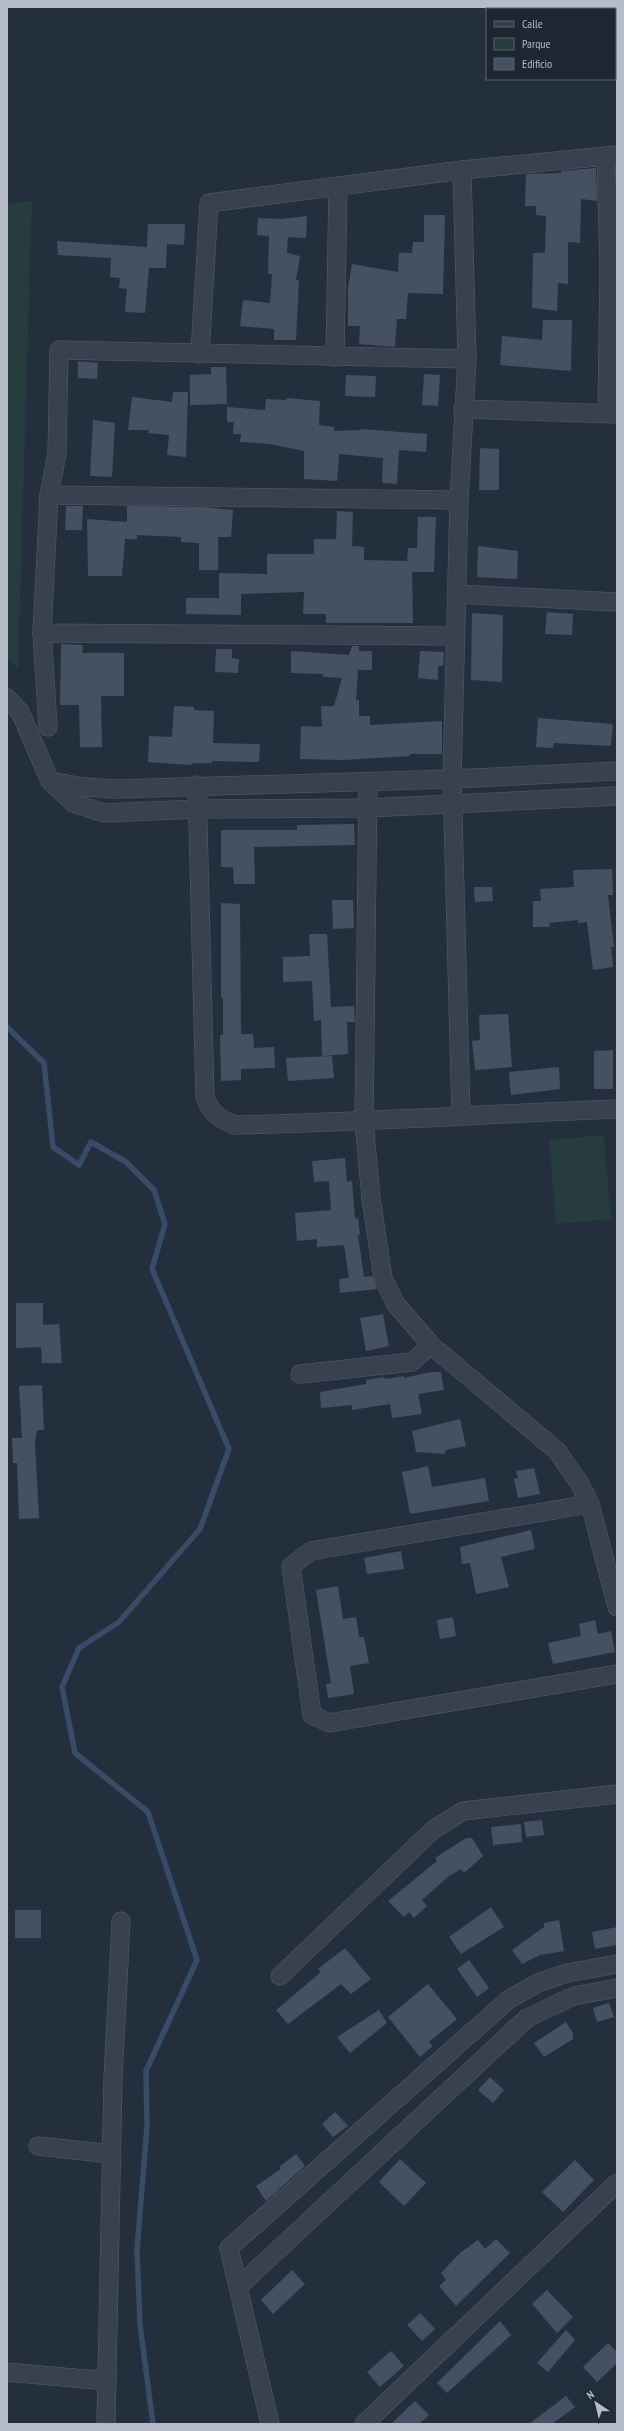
<svg xmlns="http://www.w3.org/2000/svg" width="624" height="2431" font-family="'PT Sans Narrow',sans-serif">
	<style>
		.green { fill: #263c3f }
		.lines { fill: none; stroke-linecap: round; stroke-linejoin: round }
		.stream { stroke: #394c67; stroke-width: 5.5 }
		.building { fill: #455162 }
		.street-casing { stroke: #565f6c; stroke-width: 19 }
		.street { stroke: #38414e; stroke-width: 18 }
	</style>
	<rect width="100%" height="100%" fill="#242f3e"/>
	<g class="green">
		<polygon points="32,201 18,668 7,660 7,204"/>
		<polygon points="604,1135 611,1219 556,1224 549,1140"/>
	</g>
	<g class="lines">
		<polyline class="stream" points="7,1027 44,1063 53,1147 79,1165 91,1142 126,1162 154,1190 165,1224 152,1269 229,1449 200,1529 119,1622 79,1648 62,1687 75,1753 148,1812 197,1960 146,2071 147,2126 137,2250 140,2324 153,2424"/>
	</g>
	<g class="building">
		<polygon points="596,168 597,201 581,199 580,243 568,242 568,284 558,283 557,311 532,308 533,253 545,253 546,216 536,215 536,206 525,206 526,174 561,173 561,171"/>
		<polygon points="424,215 445,215 443,294 408,293 406,319 397,319 395,347 359,344 360,326 348,326 348,288 352,264 398,272 399,253 412,253 413,242 424,242"/>
		<polygon points="307,216 306,238 288,237 287,253 300,256 296,280 299,280 296,340 274,340 274,329 240,326 243,300 270,303 272,274 268,274 269,236 257,235 258,218 281,219"/>
		<polygon points="148,224 185,224 184,245 167,244 166,268 149,268 145,313 125,312 127,289 119,288 120,278 110,277 111,258 58,255 57,241 147,247"/>
		<polygon points="543,320 572,320 571,371 500,365 502,336 542,340"/>
		<polygon points="78,361 98,363 97,379 78,378"/>
		<polygon points="211,367 226,367 227,404 190,405 190,375 211,374"/>
		<polygon points="424,374 440,375 438,406 422,405"/>
		<polygon points="346,375 376,376 375,397 345,396"/>
		<polygon points="173,392 188,392 186,457 167,455 169,435 148,433 149,430 128,430 132,397 172,402"/>
		<polygon points="287,398 320,401 319,425 334,427 334,431 360,430 361,429 427,434 426,452 399,450 397,484 382,483 383,458 339,454 337,481 304,479 304,451 270,444 240,442 241,434 233,434 234,422 227,422 227,407 265,410 266,399 286,400"/>
		<polygon points="93,420 115,423 112,477 90,476"/>
		<polygon points="480,448 499,449 499,490 479,490"/>
		<polygon points="66,506 83,506 82,530 65,530"/>
		<polygon points="127,506 204,507 233,510 231,537 218,537 218,570 199,570 199,543 181,542 181,537 137,535 137,539 125,539 122,576 88,576 87,519 127,522"/>
		<polygon points="337,511 353,512 352,546 364,547 364,560 407,561 408,548 417,548 418,517 436,517 434,572 412,572 413,623 326,623 326,614 303,614 304,592 241,594 241,615 186,614 186,598 219,598 219,573 267,574 267,554 314,554 314,539 336,539"/>
		<polygon points="478,546 518,551 517,579 477,577"/>
		<polygon points="547,612 573,614 572,635 545,634"/>
		<polygon points="472,613 503,615 502,682 471,680"/>
		<polygon points="61,644 83,645 82,653 124,653 124,696 101,696 102,747 80,747 79,705 60,705"/>
		<polygon points="352,646 359,646 359,651 372,651 372,670 358,670 356,700 359,700 359,716 370,716 370,725 442,721 442,754 410,754 410,756 343,760 300,759 301,726 322,727 321,706 334,706 342,678 323,677 323,674 291,673 291,651 349,655"/>
		<polygon points="216,649 232,649 232,658 239,659 238,673 215,672"/>
		<polygon points="420,651 444,652 443,666 438,666 438,680 418,678"/>
		<polygon points="174,706 194,707 194,710 214,711 213,743 260,744 259,762 212,761 212,763 192,763 191,765 148,762 149,736 172,737"/>
		<polygon points="538,718 613,724 611,746 554,743 553,748 536,747"/>
		<polygon points="354,824 355,845 254,847 255,884 234,884 233,867 221,867 221,830 297,830 297,825"/>
		<polygon points="612,869 613,895 608,895 614,947 611,947 613,967 593,970 587,922 578,923 578,920 549,923 550,927 533,927 533,901 541,901 540,889 574,887 573,870"/>
		<polygon points="474,887 492,887 493,901 475,902"/>
		<polygon points="332,900 353,900 354,928 333,929"/>
		<polygon points="221,903 240,904 241,1034 253,1034 254,1048 274,1047 275,1068 241,1069 241,1080 221,1081 220,1035 223,1035 223,998 221,998"/>
		<polygon points="309,934 327,934 331,1007 354,1006 355,1022 347,1022 348,1054 322,1056 321,1020 314,1021 312,981 283,982 283,957 310,956"/>
		<polygon points="508,1014 512,1067 475,1070 472,1041 480,1040 479,1015"/>
		<polygon points="613,1050 613,1089 594,1089 594,1051"/>
		<polygon points="332,1056 334,1078 288,1081 286,1058"/>
		<polygon points="559,1067 560,1089 511,1095 509,1072"/>
		<polygon points="345,1158 347,1182 352,1181 355,1219 358,1218 360,1235 358,1235 364,1277 372,1276 377,1289 340,1293 339,1279 349,1278 344,1245 317,1247 317,1239 297,1241 295,1213 331,1210 329,1181 314,1182 312,1161"/>
		<polygon points="16,1303 43,1303 43,1325 59,1324 62,1363 42,1363 41,1347 16,1348"/>
		<polygon points="383,1314 389,1346 366,1351 360,1318"/>
		<polygon points="431,1372 441,1372 444,1390 418,1394 422,1414 392,1418 390,1404 352,1410 352,1405 321,1408 320,1392 366,1384 366,1380 384,1377 385,1379 404,1376 404,1378"/>
		<polygon points="42,1385 44,1430 37,1430 35,1443 39,1518 19,1519 17,1463 13,1463 12,1438 22,1438 19,1386"/>
		<polygon points="460,1419 466,1446 446,1450 445,1454 416,1452 412,1431"/>
		<polygon points="428,1466 432,1487 485,1478 489,1501 410,1514 402,1472"/>
		<polygon points="534,1468 540,1494 518,1498 514,1479 518,1478 516,1471"/>
		<polygon points="531,1530 535,1549 501,1557 509,1587 476,1594 470,1563 462,1564 460,1547"/>
		<polygon points="401,1551 404,1569 367,1574 364,1558"/>
		<polygon points="338,1586 343,1619 356,1617 359,1637 364,1637 369,1663 350,1666 354,1694 328,1698 326,1684 331,1683 316,1590"/>
		<polygon points="453,1617 456,1636 440,1639 437,1620"/>
		<polygon points="595,1620 598,1634 611,1631 615,1652 553,1664 548,1643 581,1636 579,1624"/>
		<polygon points="542,1820 544,1835 526,1837 524,1822"/>
		<polygon points="521,1824 522,1842 493,1845 491,1827"/>
		<polygon points="466,1838 472,1838 483,1856 464,1873 461,1869 449,1876 422,1900 427,1906 414,1918 409,1912 404,1917 388,1901 437,1861 435,1858"/>
		<polygon points="491,1907 504,1927 461,1954 449,1937"/>
		<rect x="15" y="1910" width="26" height="28"/>
		<polygon points="559,1920 564,1951 540,1955 522,1964 512,1950 544,1927 544,1923"/>
		<polygon points="617,1927 617,1945 595,1949 592,1932"/>
		<polygon points="345,1948 371,1979 351,1994 341,1984 288,2024 276,2010 321,1972 318,1969"/>
		<polygon points="469,1960 489,1988 477,1997 457,1969"/>
		<polygon points="428,1984 457,2019 429,2042 433,2046 420,2057 388,2017"/>
		<polygon points="609,2003 614,2017 597,2022 593,2008"/>
		<polygon points="379,2010 387,2023 350,2053 337,2037"/>
		<polygon points="566,2022 573,2033 573,2039 544,2057 534,2043"/>
		<polygon points="490,2077 504,2090 493,2103 478,2090"/>
		<polygon points="335,2112 348,2126 333,2137 322,2124"/>
		<polygon points="296,2154 305,2166 266,2201 256,2186 281,2169 279,2167"/>
		<polygon points="400,2159 426,2183 404,2206 379,2182"/>
		<polygon points="575,2160 594,2180 563,2212 542,2192"/>
		<polygon points="496,2239 510,2253 456,2306 439,2286 446,2280 441,2273 460,2253 478,2240 485,2249"/>
		<polygon points="292,2270 305,2284 273,2314 261,2300"/>
		<polygon points="547,2290 573,2317 557,2333 532,2304"/>
		<polygon points="420,2313 435,2329 422,2341 407,2325"/>
		<polygon points="500,2321 511,2335 447,2393 437,2383"/>
		<polygon points="566,2330 575,2340 548,2372 537,2363"/>
		<polygon points="608,2343 617,2352 617,2363 597,2382 583,2367"/>
		<polygon points="391,2351 404,2366 380,2387 367,2372"/>
		<polygon points="566,2396 575,2407 552,2424 529,2424"/>
		<polygon points="415,2401 429,2415 419,2424 391,2424"/>
	</g>
	<g class="lines">
		<g class="street-casing">
			<g id="street">
				<polyline points="606,157 609,268 607,413"/>
				<polyline points="200,354 209,203 462,170 617,155"/>
				<polyline points="335,357 338,186"/>
				<polyline points="463,409 617,414"/>
				<polyline points="49,495 459,500"/>
				<polyline points="456,594 617,602"/>
				<polyline points="42,633 48,727"/>
				<polyline points="454,636 42,633 49,495 57,454 59,350 467,359"/>
				<polyline points="7,698 20,712 50,781 73,803 104,813 198,809 367,808 617,796"/>
				<polyline points="50,781 84,787 117,789 452,779 617,771"/>
				<polyline points="368,781 364,1122 371,1198 383,1278 395,1303 431,1345 557,1451 580,1484 590,1504 617,1607"/>
				<path d="M197,785l8,312c6,16 14,22 30,28 127,-3 255,-11 382,-16"/>
				<polyline points="461,1115 452,779 459,500 467,359 462,170"/>
				<polyline points="300,1374 412,1362 431,1345"/>
				<polyline points="590,1504 311,1551 291,1566 312,1715 329,1723 617,1674"/>
				<polyline points="280,1976 433,1830 463,1811 617,1794"/>
				<polyline points="38,2146 112,2154"/>
				<polyline points="238,2287 527,2018 574,1996 617,1988"/>
				<polyline points="7,2372 107,2381"/>
				<polyline points="106,2424 113,2079 121,1921"/>
				<polyline points="270,2424 229,2248 508,2000 538,1983 567,1973 617,1964"/>
				<polyline points="364,2424 617,2183"/>
			</g>
		</g>
		<use href="#street" class="street"/>
	</g>
	<rect width="624" height="2431" fill="none" stroke="#b4bcc9" stroke-width="16"/>
	<rect x="486" y="8" width="130" height="72" fill="#1d2633" stroke="#59626f"/>
	<rect x="494" y="21" width="20" height="6" fill="#38414e" stroke="#59626f"/>
	<text x="522" y="28" font-size="12" fill="#b4bcc9">Calle</text>
	<rect x="494" y="38" width="20" height="12" fill="#263c3f" stroke="#59626f"/>
	<text x="522" y="48" font-size="12" fill="#b4bcc9">Parque</text>
	<rect x="494" y="58" width="20" height="12" fill="#455162" stroke="#59626f"/>
	<text x="522" y="68" font-size="12" fill="#b4bcc9">Edificio</text>
	<g transform="translate(596 2403) rotate(325)" stroke="#1d2633" stroke-width="3" paint-order="stroke">
	<path d="M0-3L7 15L0 10L-7 15Z" fill="#b4bcc9"/>
	<text y="-6" font-size="11" font-weight="bold" text-anchor="middle" fill="#b4bcc9">N</text>
	</g>
</svg>
